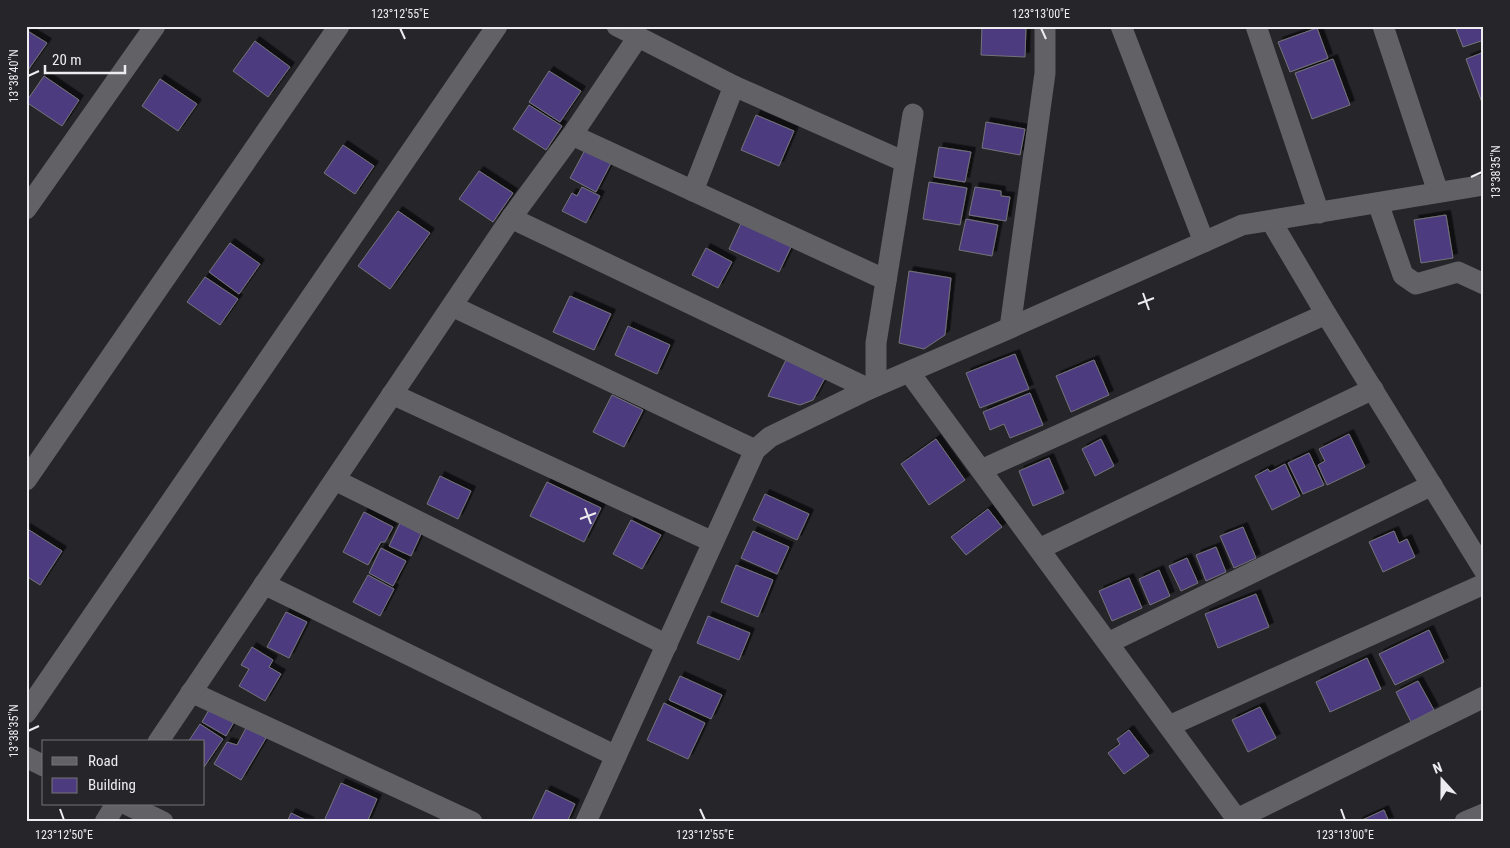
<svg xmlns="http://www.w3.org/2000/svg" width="1510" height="848" font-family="'Roboto Condensed',sans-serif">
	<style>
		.building { fill: #4d3b7f; stroke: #747479; filter: url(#shadow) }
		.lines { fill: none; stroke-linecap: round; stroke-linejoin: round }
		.street { stroke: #616166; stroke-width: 21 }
		.ticks { fill: none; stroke: #edecef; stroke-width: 2 }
		.neatline { fill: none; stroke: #edecef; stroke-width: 2 }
		.ticks-label { font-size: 12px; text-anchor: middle; fill: #edecef }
	</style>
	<defs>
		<filter id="shadow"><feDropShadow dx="4.5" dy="-4.5" stdDeviation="0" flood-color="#0009"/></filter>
	</defs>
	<rect width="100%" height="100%" fill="#26252a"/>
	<g class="building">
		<polygon points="982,26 1026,26 1025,57 981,55"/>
		<polygon points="1455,26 1484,26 1484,40 1463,47"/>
		<polygon points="1317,28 1328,58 1290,72 1278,42"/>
		<polygon points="26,30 47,43 26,73"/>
		<polygon points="255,41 290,67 268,97 233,71"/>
		<polygon points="1484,52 1484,108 1466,59"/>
		<polygon points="1333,59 1350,105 1312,119 1295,73"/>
		<polygon points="549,71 581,91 560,122 529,102"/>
		<polygon points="44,76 79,100 62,126 26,102"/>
		<polygon points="160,79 197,104 178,131 142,106"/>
		<polygon points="529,105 562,126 546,150 513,129"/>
		<polygon points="756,115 794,131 779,166 741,150"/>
		<polygon points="986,122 1025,129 1020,155 982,148"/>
		<polygon points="343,145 374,166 355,194 324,173"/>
		<polygon points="939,147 971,152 965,182 934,177"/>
		<polygon points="585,150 611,163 596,192 570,178"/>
		<polygon points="479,171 513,193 493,222 459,199"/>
		<polygon points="929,182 967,188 960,225 923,219"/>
		<polygon points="582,187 600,196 586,223 562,211 572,193 577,196"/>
		<polygon points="975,187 1001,191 1001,196 1010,197 1006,221 969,215"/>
		<polygon points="398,211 430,233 390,289 358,266"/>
		<polygon points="1446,215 1453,258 1421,263 1414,220"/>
		<polygon points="966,219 998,225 992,256 959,250"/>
		<polygon points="742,221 792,245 779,272 729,249"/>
		<polygon points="230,243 260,264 239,294 209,272"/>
		<polygon points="706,248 732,262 718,288 692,275"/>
		<polygon points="909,271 951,278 945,335 924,349 899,343"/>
		<polygon points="205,277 238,299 220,325 187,302"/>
		<polygon points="570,296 611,314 594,350 553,332"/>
		<polygon points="628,326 670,345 657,374 615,355"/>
		<polygon points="1015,354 1029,389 980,408 966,373"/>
		<polygon points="786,360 825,378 813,400 800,405 768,396"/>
		<polygon points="1094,360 1109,395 1071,412 1056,376"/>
		<polygon points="1030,393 1043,425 1010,438 1004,424 990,430 983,412"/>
		<polygon points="612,395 643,410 624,447 593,432"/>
		<polygon points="1349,434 1365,467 1327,485 1318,465 1325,461 1319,449"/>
		<polygon points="936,439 965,480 929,505 901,464"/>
		<polygon points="1101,439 1114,466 1095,476 1082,449"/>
		<polygon points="1309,453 1324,485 1303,494 1288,463"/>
		<polygon points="1049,458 1064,493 1033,506 1019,471"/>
		<polygon points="1285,464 1300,496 1272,510 1255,476 1268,469 1270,472"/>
		<polygon points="440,476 471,491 458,519 427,504"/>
		<polygon points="547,482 601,508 584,542 530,516"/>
		<polygon points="765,494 809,514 797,540 753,520"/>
		<polygon points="988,509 1002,527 966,555 951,537"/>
		<polygon points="364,512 393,527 385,542 381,542 368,565 343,552"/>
		<polygon points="631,520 661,535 642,569 613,554"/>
		<polygon points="400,523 421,534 411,556 389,546"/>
		<polygon points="1243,527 1256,558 1234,568 1220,536"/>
		<polygon points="26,528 62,551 40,585 26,576"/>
		<polygon points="753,531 789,547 777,574 741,558"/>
		<polygon points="1394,531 1399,543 1407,539 1415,557 1383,572 1369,542"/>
		<polygon points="1216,547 1226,572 1206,581 1196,555"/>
		<polygon points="381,548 406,561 393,586 369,573"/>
		<polygon points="1187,558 1198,583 1181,591 1169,566"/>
		<polygon points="736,565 773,580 758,617 721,602"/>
		<polygon points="1159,570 1170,596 1150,605 1139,579"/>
		<polygon points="368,575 394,589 380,616 353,602"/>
		<polygon points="1129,578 1142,608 1112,621 1099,591"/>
		<polygon points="1256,594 1269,627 1218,648 1205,614"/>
		<polygon points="286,612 307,622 289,658 267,647"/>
		<polygon points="708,616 750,633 739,660 697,643"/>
		<polygon points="1429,630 1444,662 1395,685 1379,654"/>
		<polygon points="252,647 273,660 269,667 281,674 265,701 239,686 249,669 241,665"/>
		<polygon points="1367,658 1381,689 1330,712 1316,682"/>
		<polygon points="680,676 722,695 711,719 669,700"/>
		<polygon points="1418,681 1434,710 1411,722 1396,692"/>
		<polygon points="664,703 705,723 688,759 647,740"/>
		<polygon points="1260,707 1276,738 1248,752 1232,720"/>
		<polygon points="210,708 234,722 226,736 202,722"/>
		<polygon points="200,724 223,739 204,767 204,742 188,742"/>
		<polygon points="247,726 266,738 241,780 214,764 227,742 237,745"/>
		<polygon points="1129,730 1149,756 1124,774 1108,753 1120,744 1117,739"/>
		<polygon points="341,783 377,799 367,822 326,822 324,821"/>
		<polygon points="546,790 575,804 567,822 531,822"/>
		<polygon points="1384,810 1389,822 1358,822"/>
		<polygon points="291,813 310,822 287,822"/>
	</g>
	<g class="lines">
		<g class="street">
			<polyline points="617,26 734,86 905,162"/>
			<polyline points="1121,26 1204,242"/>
			<polyline points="1256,26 1319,213"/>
			<polyline points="1383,26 1438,192"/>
			<polyline points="572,135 886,280"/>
			<polyline points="693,191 734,86"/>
			<polyline points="1378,203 1403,275 1416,284 1458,272 1484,284"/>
			<polyline points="26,209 155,26"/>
			<polyline points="511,218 869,389"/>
			<polyline points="1271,221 1326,314 1484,570"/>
			<polyline points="452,306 755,450"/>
			<polyline points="1010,328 1045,73 1045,26"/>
			<polyline points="909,372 1239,822"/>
			<polyline points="876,386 876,343 913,114"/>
			<polyline points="392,394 713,542"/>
			<polyline points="981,470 1326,314"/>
			<polyline points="26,480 339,26"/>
			<polyline points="335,480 667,645"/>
			<polyline points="1039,549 1373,389"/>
			<polyline points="264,584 616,756"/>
			<polyline points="1108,643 1432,485"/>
			<polyline points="191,692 472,822"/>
			<polyline points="26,713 497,26"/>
			<polyline points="1169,726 1484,584"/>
			<polyline points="158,742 511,218 572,135 638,37"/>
			<polyline points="26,757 44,766"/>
			<polyline points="126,804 163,822"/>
			<polyline points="1237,819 1484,697"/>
			<polyline points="105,822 116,804"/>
			<polyline points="586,822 755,450 770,437 869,389 1010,328 1242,225 1484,185"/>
			<polyline points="1465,822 1484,814"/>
		</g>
	</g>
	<path class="ticks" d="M400,28l5,11M1041,28l5,11M28,76l11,-5M1471,177l11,-5M1143,293l6,17M1138,304l16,-6M585,508l6,16M580,519l16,-6M28,731l11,-5M60,809l4,11M700,809l5,11M1341,809l4,11"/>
	<rect width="1510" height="848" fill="none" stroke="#26252a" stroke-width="55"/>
	<rect x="42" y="740" width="162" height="65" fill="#26252a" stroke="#767579"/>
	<rect x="52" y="757" width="25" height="8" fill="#616166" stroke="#767579"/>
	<text x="88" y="766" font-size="15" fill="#edecef">Road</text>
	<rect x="52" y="778" width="25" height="15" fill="#4d3b7f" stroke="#767579"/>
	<text x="88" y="790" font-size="15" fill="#edecef">Building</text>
	<g transform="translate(1442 780) rotate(339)" stroke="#26252a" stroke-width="4" paint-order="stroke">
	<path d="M0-4L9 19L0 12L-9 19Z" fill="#edecef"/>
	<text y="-8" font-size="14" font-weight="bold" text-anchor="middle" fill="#edecef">N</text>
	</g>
	<path d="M45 65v8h80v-8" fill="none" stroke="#edecef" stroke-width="2.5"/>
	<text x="52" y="65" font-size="15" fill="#edecef" stroke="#26252a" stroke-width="4" paint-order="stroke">20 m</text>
	<rect x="28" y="28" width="1454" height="792" class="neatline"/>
	<g class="ticks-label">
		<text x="400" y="18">123°12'55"E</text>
		<text x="1041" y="18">123°13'00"E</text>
		<text transform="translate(14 76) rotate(-90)" y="4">13°38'40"N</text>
		<text transform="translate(1496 172) rotate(-90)" y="4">13°38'35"N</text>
		<text transform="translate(14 731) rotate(-90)" y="4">13°38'35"N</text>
		<text x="64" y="839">123°12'50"E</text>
		<text x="705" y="839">123°12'55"E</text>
		<text x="1345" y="839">123°13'00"E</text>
	</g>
</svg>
